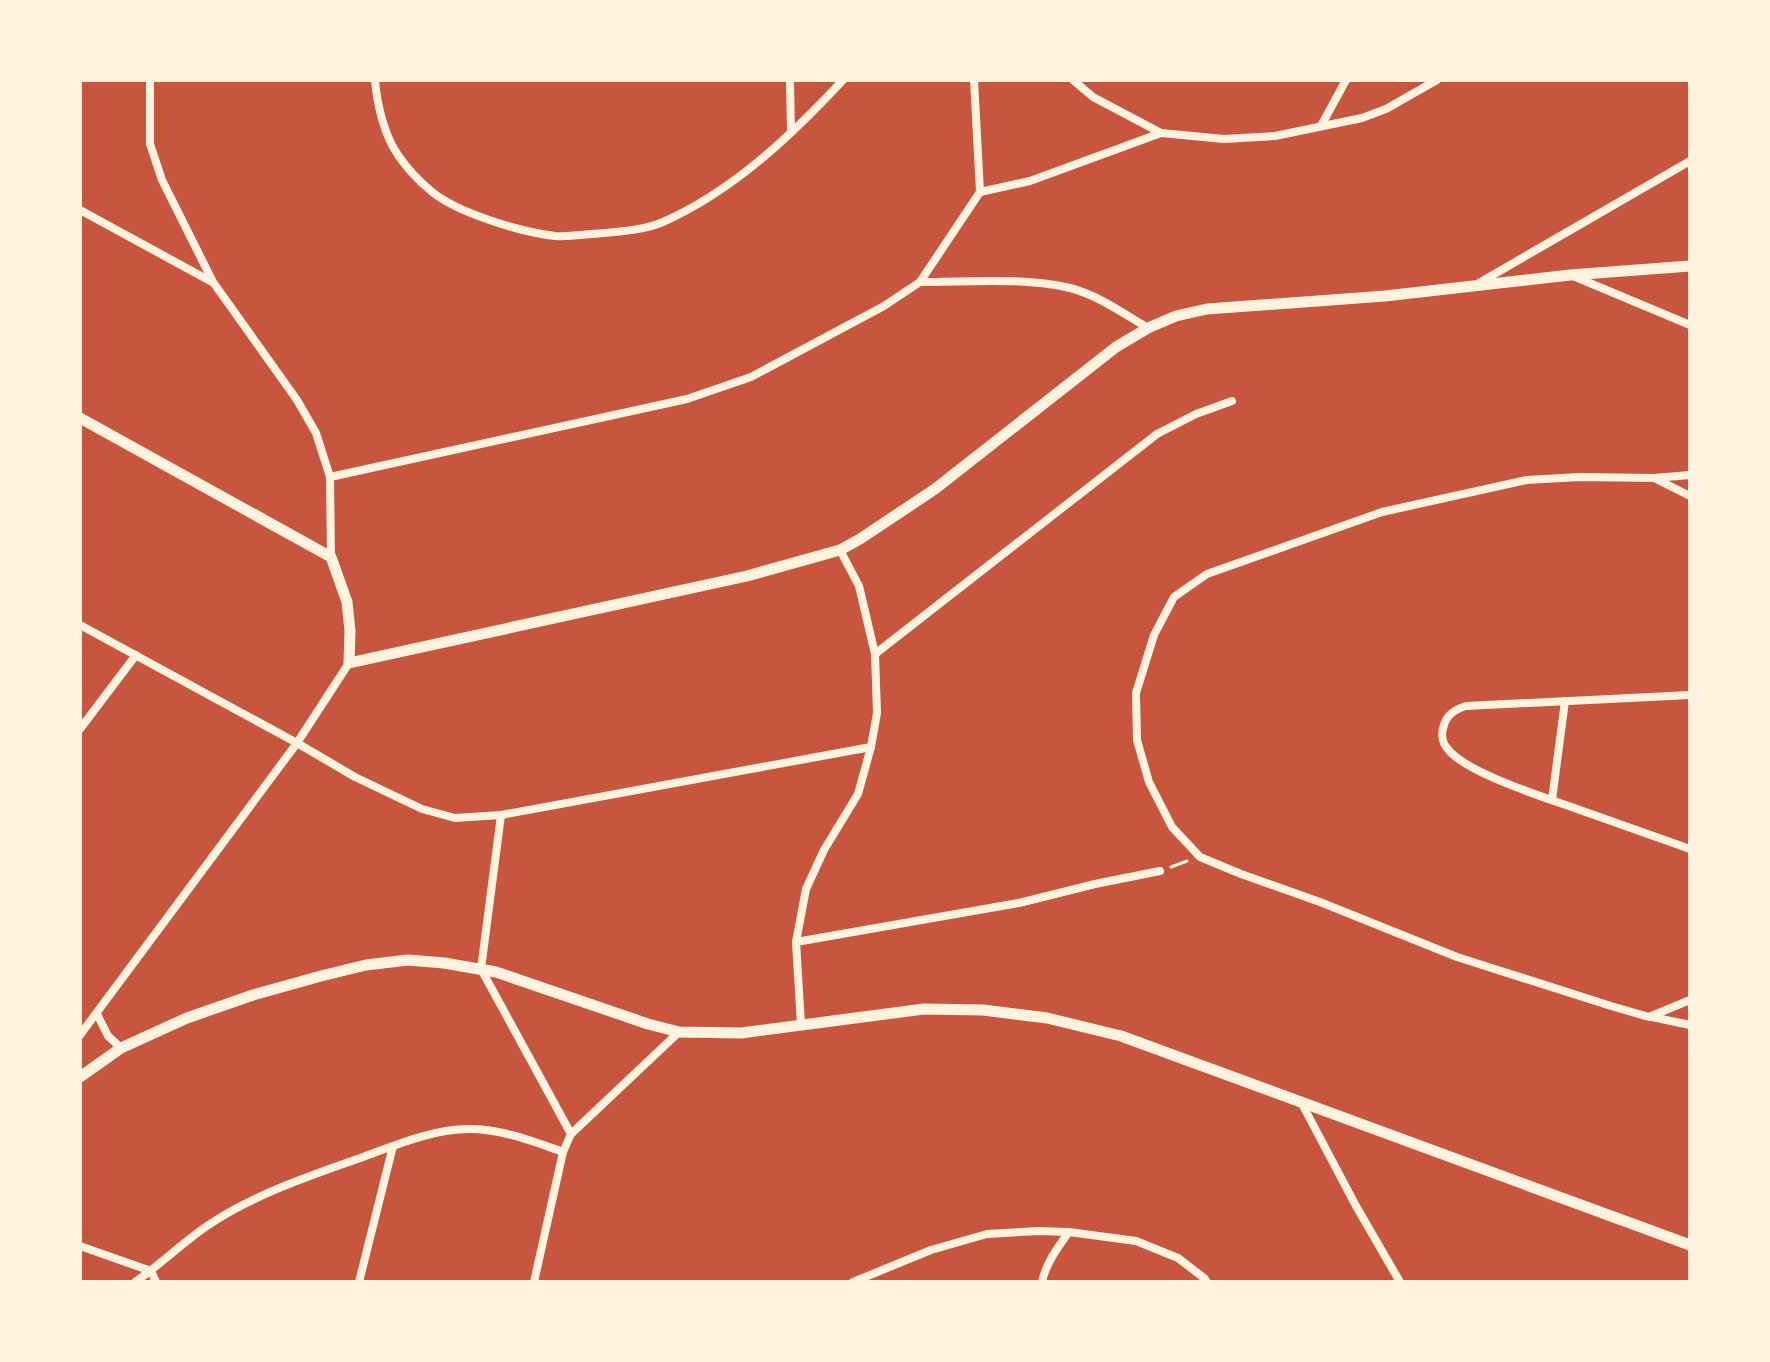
<svg xmlns="http://www.w3.org/2000/svg" width="1770" height="1362" font-family="Karla,sans-serif">
	<style>
		.lines { fill: none; stroke-linecap: round; stroke-linejoin: round }
		.path { stroke: #fff3e0; stroke-width: 3 }
		.minor { stroke: #fff3e0; stroke-width: 8 }
		.tertiary { stroke: #fff3e0; stroke-width: 11 }
	</style>
	<rect width="100%" height="100%" fill="#c8553d"/>
	<g class="lines">
		<polyline class="path" points="1171,867 1187,861"/>
		<g class="minor">
			<polyline points="150,80 150,144 162,180 213,282 297,400 316,433 330,477 331,557"/>
			<path d="M375,80c2,24 9,55 23,75 8,12 21,26 33,36 26,22 90,41 124,45 12,1 25,-1 37,-2 23,-2 50,-3 71,-12 70,-31 129,-87 180,-142"/>
			<polyline points="790,80 791,132"/>
			<polyline points="974,80 980,192"/>
			<polyline points="1073,80 1093,97 1161,133 1224,139 1275,136 1362,118 1386,109 1437,80"/>
			<polyline points="1321,126 1346,80"/>
			<polyline points="980,192 1030,181 1161,133"/>
			<polyline points="80,210 212,282"/>
			<polyline points="1573,276 1690,325"/>
			<path d="M920,282c49,0 103,-5 150,6 28,7 54,26 78,40"/>
			<polyline points="1479,283 1690,161"/>
			<polyline points="1690,475 1654,478 1580,477 1527,480 1382,512 1207,574 1174,597 1154,635 1136,693 1137,740 1149,782 1172,827 1200,857 1241,874 1320,902 1457,957 1611,1006 1649,1017 1690,1000"/>
			<polyline points="330,477 687,399 751,377 884,306 920,282 980,192"/>
			<polyline points="1654,478 1690,496"/>
			<polyline points="80,625 297,743 355,777 422,809 455,818 501,815 871,747"/>
			<polyline points="875,654 1157,434 1196,414 1232,401"/>
			<path d="M1690,695l-224,11c-10,3 -19,8 -22,19 -3,8 -2,17 3,23 17,25 103,51 133,62 37,13 73,26 110,39"/>
			<polyline points="80,729 136,655"/>
			<polyline points="1552,800 1565,701"/>
			<polyline points="501,815 481,969 571,1134"/>
			<polyline points="796,942 1019,903 1095,884 1160,871"/>
			<polyline points="97,1014 108,1036 121,1048"/>
			<polyline points="1652,1017 1690,1025"/>
			<polyline points="801,1024 796,942 806,889 824,850 858,794 871,747 877,713 875,654 859,586 840,550"/>
			<polyline points="80,1035 297,743 349,663"/>
			<polyline points="1301,1102 1356,1206 1400,1282"/>
			<polyline points="80,1246 151,1271 156,1282"/>
			<path d="M135,1282c25,-17 47,-39 72,-56 47,-32 103,-50 156,-69 33,-12 70,-28 106,-28 33,0 63,12 94,23"/>
			<polyline points="359,1282 393,1146"/>
			<polyline points="534,1282 563,1152 571,1134 679,1032"/>
			<polyline points="853,1282 931,1250 987,1234 1039,1231 1069,1232 1136,1241 1178,1258 1204,1278 1207,1282"/>
			<path d="M1042,1282c4,-19 16,-35 27,-50"/>
		</g>
		<g class="tertiary">
			<polyline points="80,418 331,557 347,602 350,631 349,663 747,576 840,550 860,539 935,489 1116,347 1148,328 1176,316 1207,309 1385,296 1570,275 1690,266"/>
			<polyline points="80,1077 121,1048 187,1018 253,995 321,976 366,965 408,960 444,963 496,972 648,1024 679,1032 741,1033 924,1009 983,1010 1047,1018 1121,1036 1690,1245"/>
		</g>
	</g>
	<rect width="1770" height="1362" fill="none" stroke="#fff3e0" stroke-width="164"/>
</svg>
